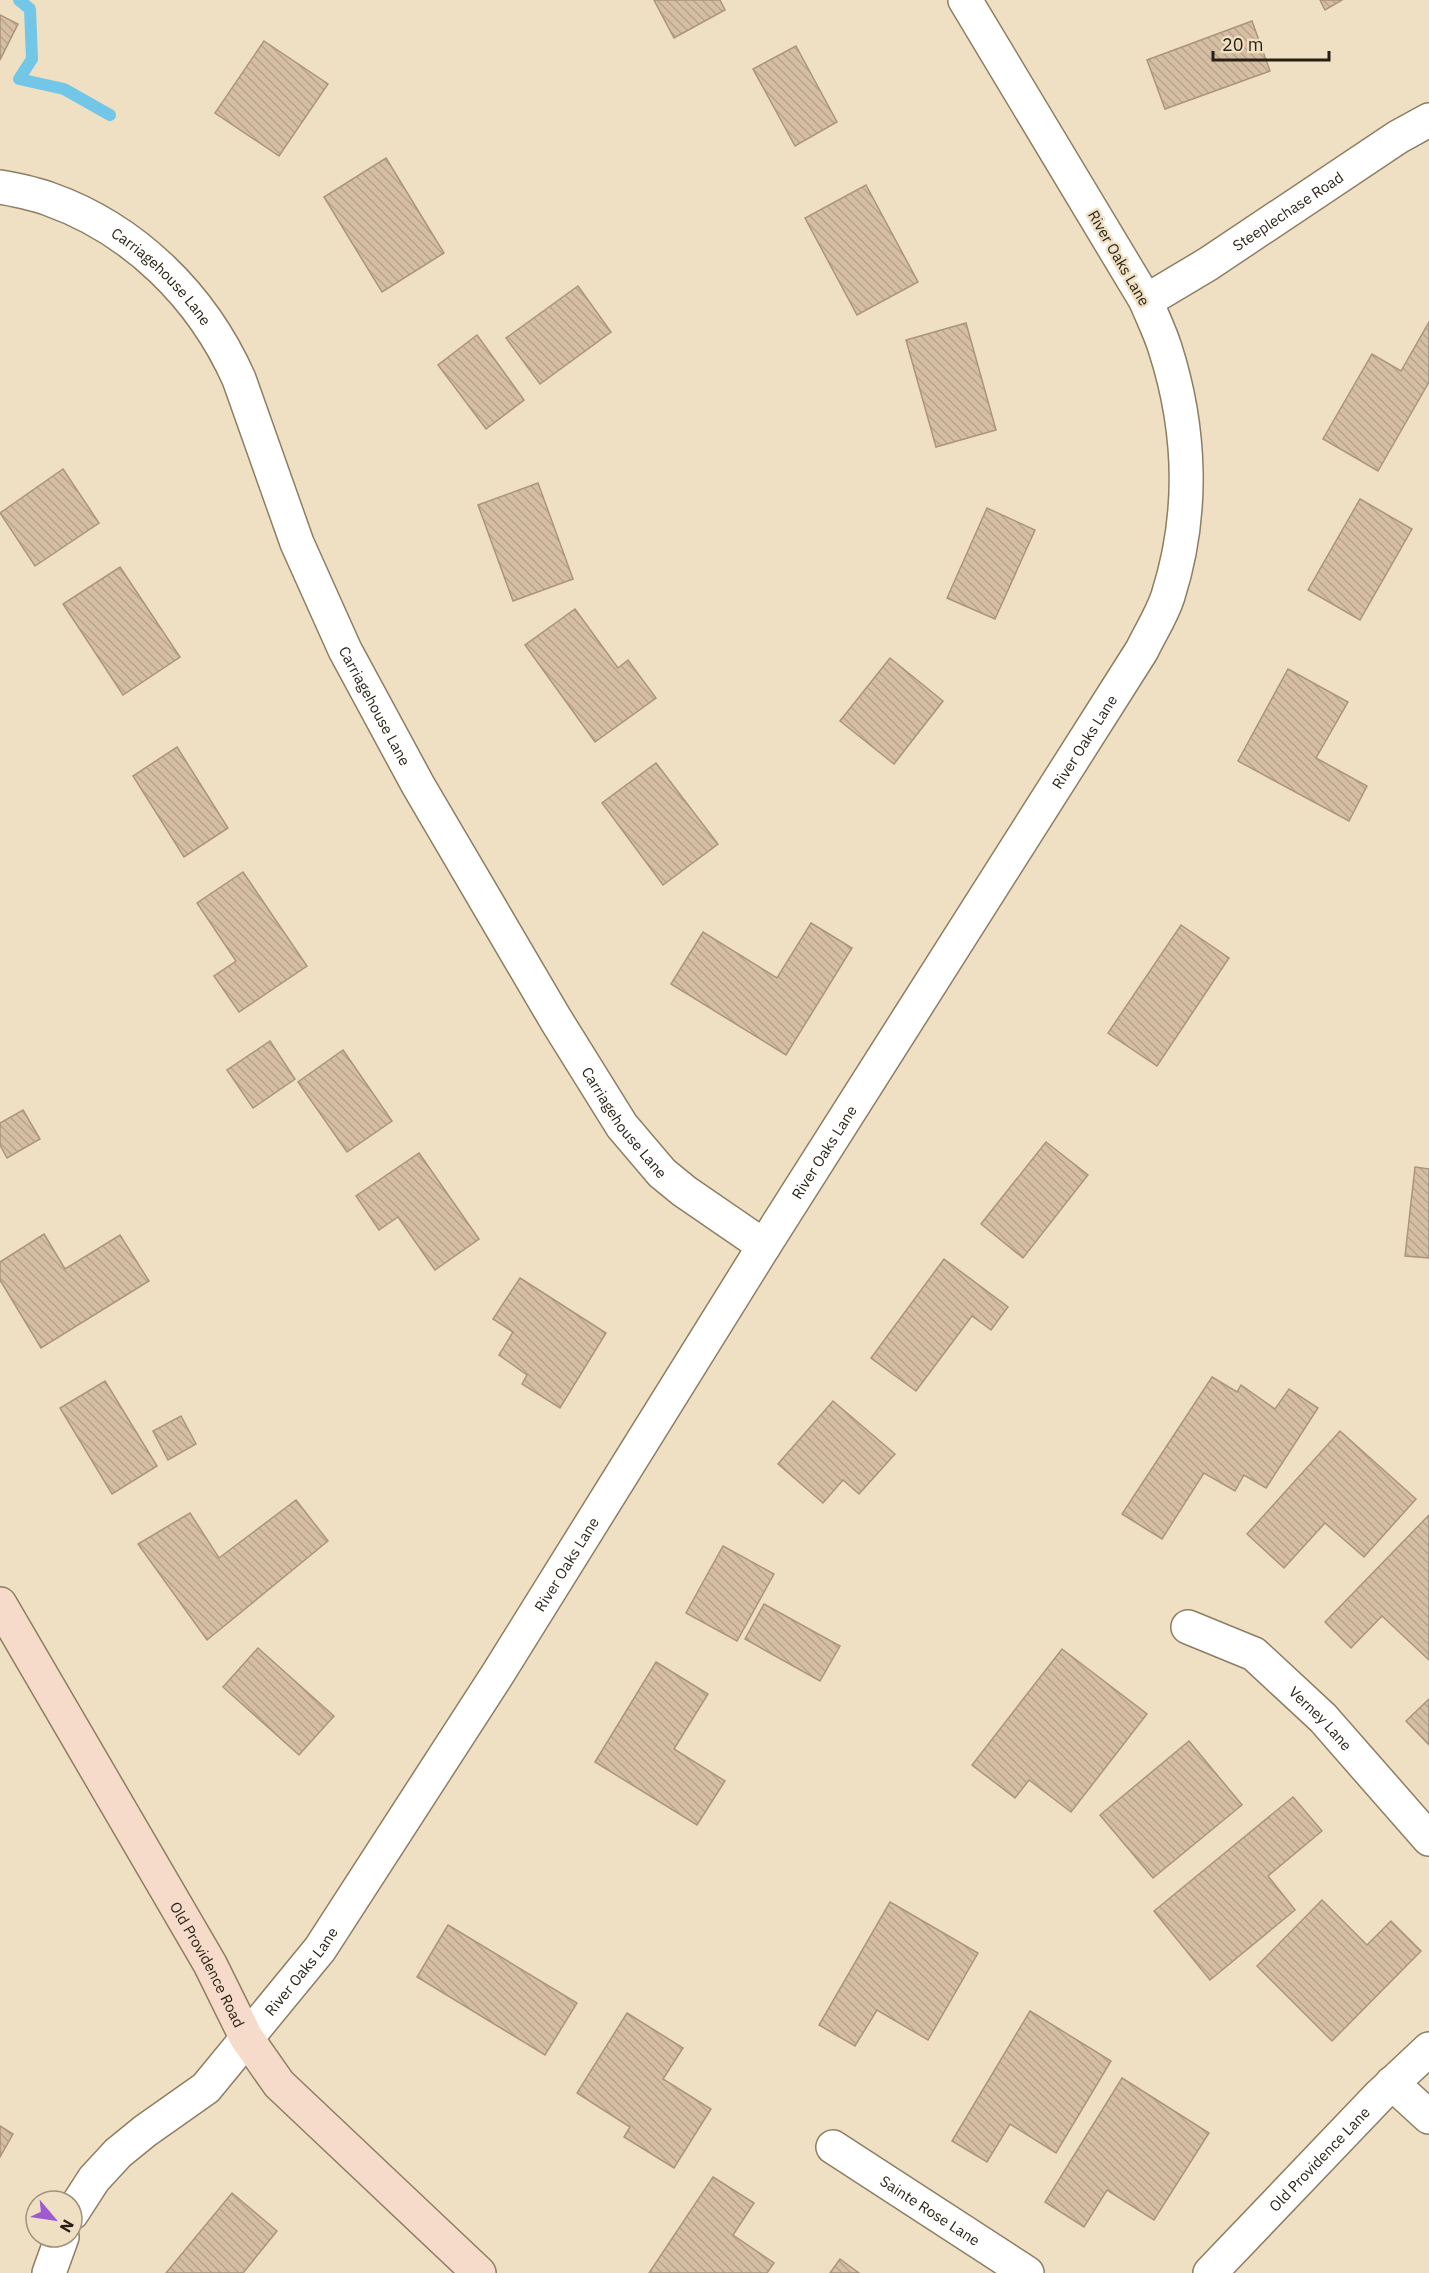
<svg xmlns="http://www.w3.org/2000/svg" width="1429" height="2273" font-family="'IBM Plex Sans',sans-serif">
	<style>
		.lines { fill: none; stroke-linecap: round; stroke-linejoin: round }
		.stream { stroke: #72c6e7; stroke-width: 12 }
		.building { fill: url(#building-back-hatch); stroke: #ab947c; stroke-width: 1.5 }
		.street-casing { stroke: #8d7e63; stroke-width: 36 }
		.secondary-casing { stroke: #8d7e63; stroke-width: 36 }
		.street { stroke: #fff; stroke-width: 33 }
		.secondary { stroke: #f7dbca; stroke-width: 33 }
		.labels { text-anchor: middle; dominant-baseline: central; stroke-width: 5; stroke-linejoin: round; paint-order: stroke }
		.street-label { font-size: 15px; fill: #251f14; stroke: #f0e0c3 }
	</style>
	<defs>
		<pattern id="building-back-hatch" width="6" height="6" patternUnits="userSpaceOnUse" patternTransform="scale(1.5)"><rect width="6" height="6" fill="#d6bea5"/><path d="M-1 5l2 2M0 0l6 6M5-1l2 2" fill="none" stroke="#b8a38d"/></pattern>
	</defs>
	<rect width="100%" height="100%" fill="#f0e0c3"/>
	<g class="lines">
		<polyline class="stream" points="19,0 30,9 32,59 19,79 64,89 110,115"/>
	</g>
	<g class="building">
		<polygon points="654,0 720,0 725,10 674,38"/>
		<polygon points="1320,0 1342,0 1325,10"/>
		<polygon points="0,15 18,24 0,60"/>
		<polygon points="1252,21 1270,71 1165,109 1147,60"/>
		<polygon points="264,41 328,84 279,156 215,113"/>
		<polygon points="796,46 837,122 795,146 753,69"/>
		<polygon points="386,158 444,253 382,292 324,197"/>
		<polygon points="866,185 918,282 857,315 805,218"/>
		<polygon points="578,286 611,332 540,384 506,338"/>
		<polygon points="1429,322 1429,382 1378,471 1323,439 1372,354 1401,371"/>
		<polygon points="966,323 996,430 936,447 906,340"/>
		<polygon points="477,335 524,400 486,429 438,365"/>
		<polygon points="63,469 99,523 35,566 0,513"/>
		<polygon points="538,483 573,579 513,601 478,505"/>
		<polygon points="1360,499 1412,529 1360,620 1308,590"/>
		<polygon points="987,508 1035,530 995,619 947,598"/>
		<polygon points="120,567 180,657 123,695 63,604"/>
		<polygon points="575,609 618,668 628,660 656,698 595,742 525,645"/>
		<polygon points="890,658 943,701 894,764 840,721"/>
		<polygon points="1288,669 1348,702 1316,758 1367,786 1349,821 1238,761"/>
		<polygon points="177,747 228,828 184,857 133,776"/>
		<polygon points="656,763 718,844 663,885 602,803"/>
		<polygon points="243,872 307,966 239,1012 214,976 236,961 197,903"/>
		<polygon points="811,923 852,948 786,1055 671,984 703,932 777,978"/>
		<polygon points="1181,925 1229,958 1157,1066 1108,1033"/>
		<polygon points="270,1041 295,1079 253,1108 227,1070"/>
		<polygon points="343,1050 392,1121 347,1152 298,1082"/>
		<polygon points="23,1110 40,1139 7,1158 0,1145 0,1123"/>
		<polygon points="1046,1142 1088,1175 1023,1258 981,1224"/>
		<polygon points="419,1153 479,1239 435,1270 398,1217 379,1230 356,1196"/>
		<polygon points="1415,1167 1429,1169 1429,1258 1405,1256"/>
		<polygon points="44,1234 65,1269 120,1235 149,1281 41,1348 0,1280 0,1262"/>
		<polygon points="944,1259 1008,1307 991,1330 972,1316 916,1391 871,1358"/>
		<polygon points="520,1278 606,1333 560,1408 522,1384 527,1375 499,1355 513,1332 493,1319"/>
		<polygon points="1212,1377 1237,1392 1241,1385 1275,1409 1289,1389 1318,1408 1266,1488 1244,1475 1235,1491 1204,1473 1162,1539 1122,1514"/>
		<polygon points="105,1381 157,1466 112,1494 60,1408"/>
		<polygon points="833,1401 895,1454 859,1494 843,1480 823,1503 778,1464"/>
		<polygon points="181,1416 196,1444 168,1460 153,1431"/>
		<polygon points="1340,1431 1416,1499 1364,1557 1325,1523 1284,1568 1247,1534"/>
		<polygon points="296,1500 328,1541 207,1640 138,1544 190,1513 219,1558"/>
		<polygon points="1429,1515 1429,1660 1382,1616 1351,1648 1325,1622"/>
		<polygon points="723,1546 774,1574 737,1641 686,1613"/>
		<polygon points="764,1604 840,1646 820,1681 745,1639"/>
		<polygon points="258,1648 334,1716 299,1755 223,1687"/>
		<polygon points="1062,1649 1147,1714 1071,1812 1029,1780 1015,1798 972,1765"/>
		<polygon points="656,1662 708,1694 674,1749 725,1781 697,1825 595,1762"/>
		<polygon points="1429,1699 1429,1745 1406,1721"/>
		<polygon points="1189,1741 1242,1805 1153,1878 1100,1815"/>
		<polygon points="1293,1797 1322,1831 1268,1876 1295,1910 1210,1980 1154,1911"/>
		<polygon points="1322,1900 1367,1945 1391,1921 1421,1951 1332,2041 1257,1966"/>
		<polygon points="890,1902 978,1953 928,2040 877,2010 855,2046 819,2025"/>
		<polygon points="448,1925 577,2003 545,2055 417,1977"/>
		<polygon points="1030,2011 1111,2061 1056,2153 1010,2124 987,2162 952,2141"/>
		<polygon points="627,2013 683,2048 663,2079 711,2109 674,2168 624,2137 630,2127 577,2093"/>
		<polygon points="1122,2078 1209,2133 1154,2220 1107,2190 1084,2227 1045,2202"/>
		<polygon points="0,2126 13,2134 0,2157"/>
		<polygon points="713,2177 754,2203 733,2235 774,2263 767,2273 649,2273"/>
		<polygon points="232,2193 277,2231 243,2273 166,2273"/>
		<polygon points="840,2259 859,2273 830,2273"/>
	</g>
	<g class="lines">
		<g class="street-casing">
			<g id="street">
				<path id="s1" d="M0,187c16,3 33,6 49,12 85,30 153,97 190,180l58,164 48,107 73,135 138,235 66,106 40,47 22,18 80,55"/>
				<path id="s2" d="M1146,301l62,-37 190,-127 31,-17"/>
				<path id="s3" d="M1188,1627l66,27 69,64 106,121"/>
				<polyline points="1392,2083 1429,2117"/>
				<path id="s4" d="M833,2147l194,126"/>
				<path id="s5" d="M72,2213l22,-34 24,-26 27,-22 61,-43 114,-139 179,-277 265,-426 378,-596c8,-17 20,-35 26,-54 26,-82 23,-167 -3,-248 -5,-16 -13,-32 -19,-47l-181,-301"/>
				<polyline points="49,2273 62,2237"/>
				<path id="s6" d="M1210,2273l170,-178 49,-46"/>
			</g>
		</g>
		<g class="secondary-casing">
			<g id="secondary">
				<path id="s7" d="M0,1604l210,360 36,73 33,47 200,189"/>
			</g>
		</g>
		<use href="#street" class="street"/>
		<use href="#secondary" class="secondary"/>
	</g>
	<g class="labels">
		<g class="street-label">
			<text stroke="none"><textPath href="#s2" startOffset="168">Steeplechase Road</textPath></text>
			<text transform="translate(1119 258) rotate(60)">River Oaks Lane</text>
			<text stroke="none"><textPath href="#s1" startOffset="189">Carriagehouse Lane</textPath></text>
			<text stroke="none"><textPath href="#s1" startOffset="674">Carriagehouse Lane</textPath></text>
			<text stroke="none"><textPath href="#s5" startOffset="1794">River Oaks Lane</textPath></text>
			<text stroke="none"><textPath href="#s1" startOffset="1160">Carriagehouse Lane</textPath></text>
			<text stroke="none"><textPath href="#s5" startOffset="1308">River Oaks Lane</textPath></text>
			<text stroke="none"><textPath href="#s5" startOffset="822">River Oaks Lane</textPath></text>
			<text stroke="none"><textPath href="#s3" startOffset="164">Verney Lane</textPath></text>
			<text stroke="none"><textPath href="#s7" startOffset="416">Old Providence Road</textPath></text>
			<text stroke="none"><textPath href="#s5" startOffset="336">River Oaks Lane</textPath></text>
			<text stroke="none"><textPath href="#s6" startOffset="158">Old Providence Lane</textPath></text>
			<text stroke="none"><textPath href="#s4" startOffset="116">Sainte Rose Lane</textPath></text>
		</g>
	</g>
	<g transform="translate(54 2219) rotate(119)"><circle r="28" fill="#f0e0c3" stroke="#9f937d" stroke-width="1.5"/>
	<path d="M0-4.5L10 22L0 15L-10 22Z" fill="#9e5acf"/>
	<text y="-9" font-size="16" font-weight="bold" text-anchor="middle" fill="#251f14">N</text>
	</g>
	<path d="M1213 51v9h116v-9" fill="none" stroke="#251f14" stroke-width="3"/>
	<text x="1222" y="51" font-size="18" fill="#251f14" stroke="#f0e0c3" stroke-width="4.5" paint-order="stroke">20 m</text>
</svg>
